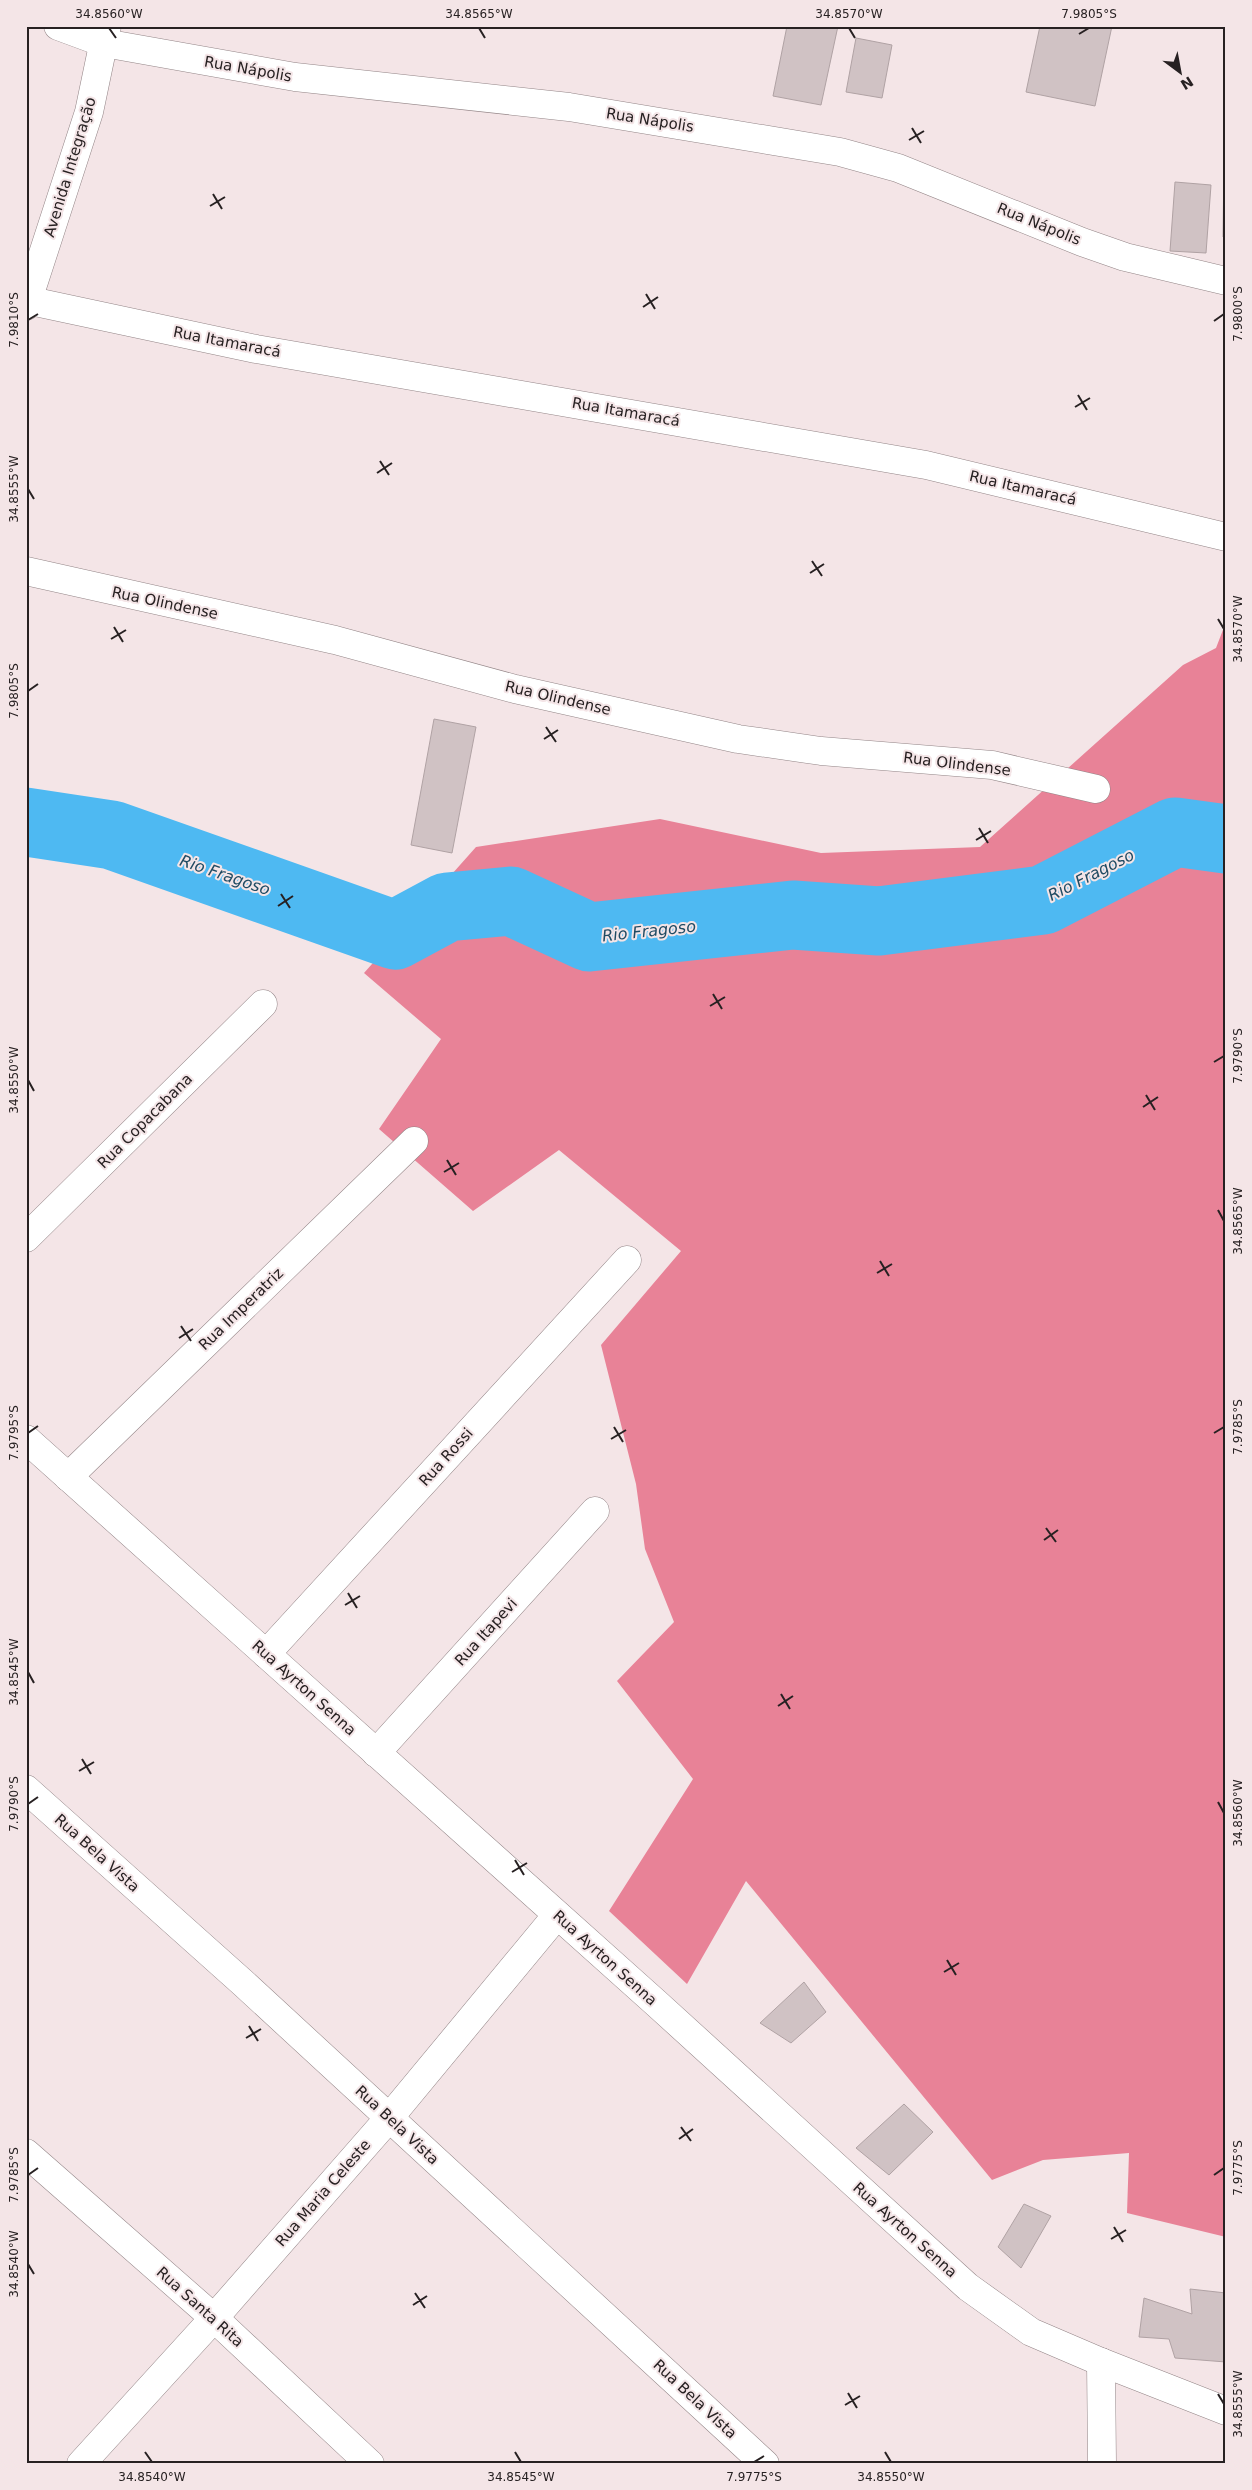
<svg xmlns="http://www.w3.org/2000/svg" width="1252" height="2490" font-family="'DejaVu Sans',sans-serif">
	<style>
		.forest { fill: #e88297 }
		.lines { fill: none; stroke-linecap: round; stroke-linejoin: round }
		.river { stroke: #4eb9f2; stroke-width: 69 }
		.building { fill: #d0c2c4; stroke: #b0a2a4 }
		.street-casing { stroke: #938587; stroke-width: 29 }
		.street { stroke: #fff; stroke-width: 28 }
		.ticks { fill: none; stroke: #272122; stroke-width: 2 }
		.labels { text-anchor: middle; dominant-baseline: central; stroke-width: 4; stroke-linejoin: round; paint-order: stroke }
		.street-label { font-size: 15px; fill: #272122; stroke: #f4e5e7 }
		.water-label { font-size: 16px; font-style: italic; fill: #204b63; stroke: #f4e5e7 }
		.neatline { fill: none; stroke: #272122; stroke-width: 2 }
		.ticks-label { font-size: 12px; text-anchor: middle; fill: #272122 }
	</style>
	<rect width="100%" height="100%" fill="#f4e5e7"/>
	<polygon class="forest" points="1226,622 1226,2237 1127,2213 1129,2153 1043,2160 992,2180 746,1881 687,1984 609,1911 693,1779 617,1681 674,1622 645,1549 636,1484 601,1345 681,1251 559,1150 473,1211 379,1129 441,1039 364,973 476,847 660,819 821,853 980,847 1183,665 1216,648"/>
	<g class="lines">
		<polyline class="river" points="26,822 112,835 395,935 447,907 511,901 589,937 793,915 879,921 1043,900 1175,832 1226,839"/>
	</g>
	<g class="building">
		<polygon points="787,26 838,26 821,105 773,96"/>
		<polygon points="1040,26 1112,26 1095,106 1026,92"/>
		<polygon points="856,38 892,45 882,98 846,92"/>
		<polygon points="1224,163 1226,237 1223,237"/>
		<polygon points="1175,182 1211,185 1206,253 1170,251"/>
		<polygon points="434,719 476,727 452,853 411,845"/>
		<polygon points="804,1982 826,2012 791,2043 760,2023"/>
		<polygon points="904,2104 933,2132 889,2175 856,2148"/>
		<polygon points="1024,2204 1051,2216 1021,2268 998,2247"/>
		<polygon points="1190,2289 1226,2293 1226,2362 1175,2358 1169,2339 1139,2337 1144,2298 1192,2314"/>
	</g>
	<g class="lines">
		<g class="street-casing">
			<g id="street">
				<polyline points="58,26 104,43 295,77 569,107 840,152 898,168 1082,242 1125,257 1226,281"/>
				<polyline points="26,300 256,349 926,465 1226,537"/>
				<polyline points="26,306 89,112 107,26"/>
				<polyline points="26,571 335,640 515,689 738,739 821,751 992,765 1096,789"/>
				<polyline points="26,1238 263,1004"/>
				<polyline points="26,1439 656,2003 968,2287 1031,2332 1101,2362 1226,2411"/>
				<polyline points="68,1477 414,1141"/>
				<polyline points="266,1654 627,1260"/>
				<polyline points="376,1753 595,1511"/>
				<polyline points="26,1789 242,1982 765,2464"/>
				<polyline points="26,2153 214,2318 370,2464"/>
				<polyline points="1101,2362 1102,2464"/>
				<polyline points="81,2464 214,2318 389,2118 557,1915"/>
			</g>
		</g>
		<use href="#street" class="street"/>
	</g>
	<path class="ticks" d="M109,28l7,10M479,28l6,10M849,28l6,10M1079,34l10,-6M912,128l9,15M909,140l15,-9M213,194l9,15M210,206l15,-9M646,294l9,15M643,307l15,-10M28,320l10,-6M1214,321l10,-7M1078,395l9,15M1075,407l15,-9M380,461l9,14M377,473l15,-10M28,489l6,10M812,561l10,15M810,573l14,-9M1218,619l6,10M114,627l9,15M111,639l15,-9M28,691l10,-7M546,727l10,15M544,739l14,-9M979,828l9,15M976,840l15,-9M281,894l9,14M278,906l15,-10M713,994l9,15M710,1006l15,-9M1214,1062l10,-6M28,1080l6,11M1146,1095l9,15M1143,1107l15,-10M447,1160l9,15M444,1172l15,-9M1218,1210l6,11M880,1261l9,15M877,1273l15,-9M181,1326l10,15M179,1338l14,-9M614,1427l9,15M28,1433l10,-7M1214,1433l10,-6M611,1439l15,-9M1046,1528l10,14M1044,1540l14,-10M348,1593l9,15M345,1605l15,-9M28,1672l6,11M781,1694l9,15M778,1706l15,-10M82,1759l9,15M79,1771l15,-9M1218,1802l6,11M28,1804l10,-7M515,1860l9,15M512,1872l15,-9M947,1960l9,15M944,1972l15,-9M249,2026l9,15M246,2038l15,-9M681,2127l10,14M679,2139l14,-10M28,2175l10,-7M1214,2175l10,-7M1114,2227l9,15M1111,2239l15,-9M28,2264l6,10M415,2293l10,15M413,2305l14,-9M848,2393l9,15M1218,2394l6,10M845,2405l15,-9M145,2452l7,10M515,2452l6,10M885,2452l6,10M754,2462l10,-6"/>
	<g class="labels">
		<g class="street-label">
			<text transform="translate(248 69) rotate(10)">Rua Nápolis</text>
			<text transform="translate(650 120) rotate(9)">Rua Nápolis</text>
			<text transform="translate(70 167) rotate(-73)">Avenida Integração</text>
			<text transform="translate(1039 224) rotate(22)">Rua Nápolis</text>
			<text transform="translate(227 342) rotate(11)">Rua Itamaracá</text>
			<text transform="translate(626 412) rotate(10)">Rua Itamaracá</text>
			<text transform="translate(1023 488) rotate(13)">Rua Itamaracá</text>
			<text transform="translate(165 603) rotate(12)">Rua Olindense</text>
			<text transform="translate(558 698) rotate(13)">Rua Olindense</text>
			<text transform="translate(957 764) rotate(7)">Rua Olindense</text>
			<text transform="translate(145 1121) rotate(-45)">Rua Copacabana</text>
			<text transform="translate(241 1309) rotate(-44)">Rua Imperatriz</text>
			<text transform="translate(446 1457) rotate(-48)">Rua Rossi</text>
			<text transform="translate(486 1632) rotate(-48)">Rua Itapevi</text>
			<text transform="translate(304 1688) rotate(42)">Rua Ayrton Senna</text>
			<text transform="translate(97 1853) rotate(42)">Rua Bela Vista</text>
			<text transform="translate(605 1958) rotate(42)">Rua Ayrton Senna</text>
			<text transform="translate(397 2125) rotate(43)">Rua Bela Vista</text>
			<text transform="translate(323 2193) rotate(-49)">Rua Maria Celeste</text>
			<text transform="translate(905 2230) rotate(42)">Rua Ayrton Senna</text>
			<text transform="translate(200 2307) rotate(42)">Rua Santa Rita</text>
			<text transform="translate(695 2399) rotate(43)">Rua Bela Vista</text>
		</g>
		<g class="water-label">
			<text transform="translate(225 875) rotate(19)">Rio Fragoso</text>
			<text transform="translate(1091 875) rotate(-27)">Rio Fragoso</text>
			<text transform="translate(649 931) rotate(-6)">Rio Fragoso</text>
		</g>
	</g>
	<rect width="1252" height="2490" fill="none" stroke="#f4e5e7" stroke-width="55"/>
	<g transform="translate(1180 72) rotate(148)" stroke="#f4e5e7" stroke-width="4" paint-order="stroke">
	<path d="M0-4L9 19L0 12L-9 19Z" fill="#272122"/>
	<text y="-8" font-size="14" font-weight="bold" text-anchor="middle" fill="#272122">N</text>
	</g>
	<rect x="28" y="28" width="1196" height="2434" class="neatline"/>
	<g class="ticks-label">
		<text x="109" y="18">34.8560°W</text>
		<text x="479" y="18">34.8565°W</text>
		<text x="849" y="18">34.8570°W</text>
		<text x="1089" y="18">7.9805°S</text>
		<text transform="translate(1238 314) rotate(-90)" y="4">7.9800°S</text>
		<text transform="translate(14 320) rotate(-90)" y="4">7.9810°S</text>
		<text transform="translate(14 489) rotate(-90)" y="4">34.8555°W</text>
		<text transform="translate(1238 629) rotate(-90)" y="4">34.8570°W</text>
		<text transform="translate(14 691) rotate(-90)" y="4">7.9805°S</text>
		<text transform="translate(1238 1056) rotate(-90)" y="4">7.9790°S</text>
		<text transform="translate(14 1080) rotate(-90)" y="4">34.8550°W</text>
		<text transform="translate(1238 1221) rotate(-90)" y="4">34.8565°W</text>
		<text transform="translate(1238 1427) rotate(-90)" y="4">7.9785°S</text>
		<text transform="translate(14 1433) rotate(-90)" y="4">7.9795°S</text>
		<text transform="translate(14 1672) rotate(-90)" y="4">34.8545°W</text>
		<text transform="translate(14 1804) rotate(-90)" y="4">7.9790°S</text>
		<text transform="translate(1238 1813) rotate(-90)" y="4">34.8560°W</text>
		<text transform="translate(1238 2168) rotate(-90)" y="4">7.9775°S</text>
		<text transform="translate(14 2175) rotate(-90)" y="4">7.9785°S</text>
		<text transform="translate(14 2264) rotate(-90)" y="4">34.8540°W</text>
		<text transform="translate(1238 2404) rotate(-90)" y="4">34.8555°W</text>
		<text x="152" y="2481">34.8540°W</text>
		<text x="521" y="2481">34.8545°W</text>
		<text x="754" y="2481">7.9775°S</text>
		<text x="891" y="2481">34.8550°W</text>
	</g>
</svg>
